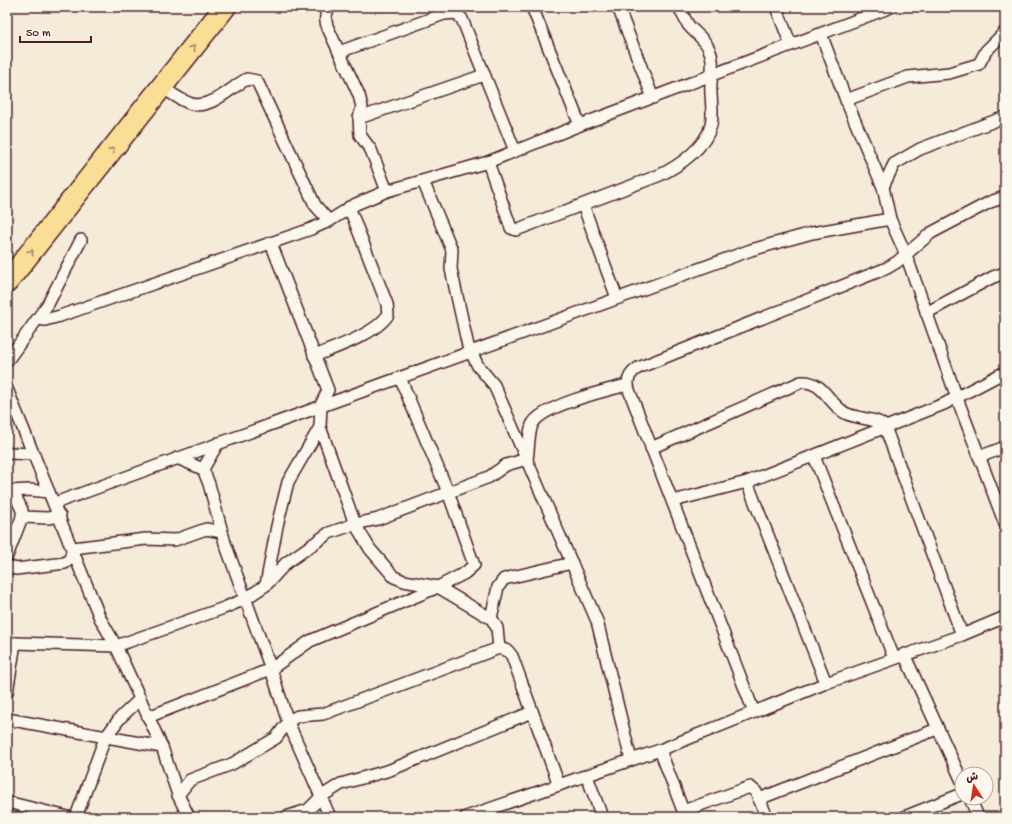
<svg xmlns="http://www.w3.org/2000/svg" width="1012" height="824" font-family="'Gochi Hand','Playpen Sans Arabic',sans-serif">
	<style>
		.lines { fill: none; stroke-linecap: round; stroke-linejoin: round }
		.street-casing { stroke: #4a1f2b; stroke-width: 14 }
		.highway-casing { stroke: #4a1f2b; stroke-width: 24 }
		.street { stroke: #fbf7ec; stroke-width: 11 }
		.highway { stroke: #fbde96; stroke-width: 21 }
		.oneway { stroke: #a27e60 }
	</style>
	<rect width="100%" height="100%" fill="#f5ebd9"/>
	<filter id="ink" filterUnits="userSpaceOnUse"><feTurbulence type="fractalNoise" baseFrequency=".025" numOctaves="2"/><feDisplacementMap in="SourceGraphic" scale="8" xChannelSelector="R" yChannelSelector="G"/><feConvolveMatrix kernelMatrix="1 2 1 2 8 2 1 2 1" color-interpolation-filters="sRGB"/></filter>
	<g filter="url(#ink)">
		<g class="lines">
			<g class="street-casing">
				<g id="street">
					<path d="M330,7c-5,7 -5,11 -3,19l32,69 3,12 -3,11 1,17 11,15 16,41"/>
					<polyline points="532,7 580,125"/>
					<polyline points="618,7 653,98"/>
					<polyline points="776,7 791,45"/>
					<polyline points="821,34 846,100 883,187 890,219 906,255 957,398 1005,524"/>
					<polyline points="339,52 444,14 456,13 462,19 515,151"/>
					<path d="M162,87c9,6 19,14 30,17 20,5 39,-17 55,-25l10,2 58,124 14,16"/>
					<polyline points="846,100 908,77 949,73 979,64 986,51 1005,32"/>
					<polyline points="359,118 484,75"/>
					<path d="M488,162l22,63 1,3 5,2 144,-55c19,-9 46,-28 51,-50 3,-13 -1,-27 0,-40 0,-13 4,-24 -2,-36 -4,-10 -13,-15 -20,-23 -4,-6 -7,-13 -10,-19"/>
					<polyline points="423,181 452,250 451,269 468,346 478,366 494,385 597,621 631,760"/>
					<polyline points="883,187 894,164 920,149 1005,117"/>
					<polyline points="583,205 617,298"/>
					<polyline points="926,313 993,277 1005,273"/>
					<polyline points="38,319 45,320 60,316 311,229 329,221 356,204 387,191 488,162 580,125 891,7"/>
					<path d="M314,356c22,-9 60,-21 74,-41l-1,-11 -38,-97"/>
					<polyline points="7,361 48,304 81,240"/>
					<polyline points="7,389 100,618 116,646 162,747 178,795 189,817"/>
					<polyline points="320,427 355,524 370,549 394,577 404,581 438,587 492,619 497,628 499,648"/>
					<polyline points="218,443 203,469 209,484 225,543 271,669 288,722 330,817"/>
					<path d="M651,448l150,-66c22,-2 27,21 44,31 11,6 34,5 40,14l77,208"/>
					<polyline points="7,453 34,454"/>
					<polyline points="814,456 894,658"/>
					<polyline points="979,457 1005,447"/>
					<polyline points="177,458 203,469"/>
					<polyline points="747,482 826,683"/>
					<polyline points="8,491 30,490 49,492"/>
					<polyline points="673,501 747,482 944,404 1005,372"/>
					<polyline points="55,503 751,250 812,233 890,219"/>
					<polyline points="22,517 48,518 60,516"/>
					<polyline points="7,556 22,517 22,510 13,491"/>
					<polyline points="7,566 16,569 65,563 70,559 73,548 146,539 175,540 206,529 222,532"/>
					<polyline points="266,585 277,526 288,482 320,427 321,405 328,390 271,243"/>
					<polyline points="491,618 498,587 504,579 572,563"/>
					<path d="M7,646l8,-3 101,3 108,-38 21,-9 21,-14 20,-22 43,-30 26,-9 23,-5 111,-42 17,-12 21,-6c2,-10 1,-24 5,-34 8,-19 75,-35 95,-40"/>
					<polyline points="904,654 962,781"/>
					<polyline points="7,693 15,643"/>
					<path d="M754,712l-125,-322c-3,-10 0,-16 9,-22l249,-100 10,-6 34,-29 59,-31 15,-5"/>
					<polyline points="148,717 271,669 310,641 438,587 465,573 474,565 448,492 400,378"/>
					<polyline points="7,719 162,747"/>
					<polyline points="660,750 685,816"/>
					<polyline points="587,776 602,817"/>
					<polyline points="178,795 190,780 232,764 276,738 288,722 292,719 298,716 323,714 499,648 508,651 512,656 559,785"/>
					<polyline points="970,798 978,817"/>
					<polyline points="759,799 937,729"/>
					<polyline points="7,802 68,817"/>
					<polyline points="683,811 750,787 756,792 767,817"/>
					<polyline points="76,817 105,738 120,718 140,699"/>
					<polyline points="286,817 308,810 322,796 341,784 390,770 532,712"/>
					<polyline points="466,817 660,750 826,683 962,635 1005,617"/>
					<polyline points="904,817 962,794"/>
				</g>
			</g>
			<g class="highway-casing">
				<polyline id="highway" points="7,282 225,7"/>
			</g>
			<use href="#street" class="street"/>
			<use href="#highway" class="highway"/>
		</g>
		<defs><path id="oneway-chevron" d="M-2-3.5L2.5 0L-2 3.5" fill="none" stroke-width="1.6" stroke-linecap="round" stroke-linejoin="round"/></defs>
		<g class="oneway">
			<use href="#oneway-chevron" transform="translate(193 48) rotate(-52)"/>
			<use href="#oneway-chevron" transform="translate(112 150) rotate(-52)"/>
			<use href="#oneway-chevron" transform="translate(31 252) rotate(-52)"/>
		</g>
	</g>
	<rect width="1012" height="824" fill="none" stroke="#fbf7ec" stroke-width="24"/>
	<rect x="12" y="12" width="988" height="800" fill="none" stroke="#4a1f2b" stroke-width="1.5" filter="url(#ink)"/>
	<g transform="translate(974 786) rotate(348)"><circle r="19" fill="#fbf7ec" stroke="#b4a19f"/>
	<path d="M0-3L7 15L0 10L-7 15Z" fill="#c8321e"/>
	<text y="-6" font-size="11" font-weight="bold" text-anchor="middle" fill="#4a1f2b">ش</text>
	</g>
	<path d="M20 36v6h71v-6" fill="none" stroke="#4a1f2b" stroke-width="2"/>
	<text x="26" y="36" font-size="12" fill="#4a1f2b" stroke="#fbf7ec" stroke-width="3" paint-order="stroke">50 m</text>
</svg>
